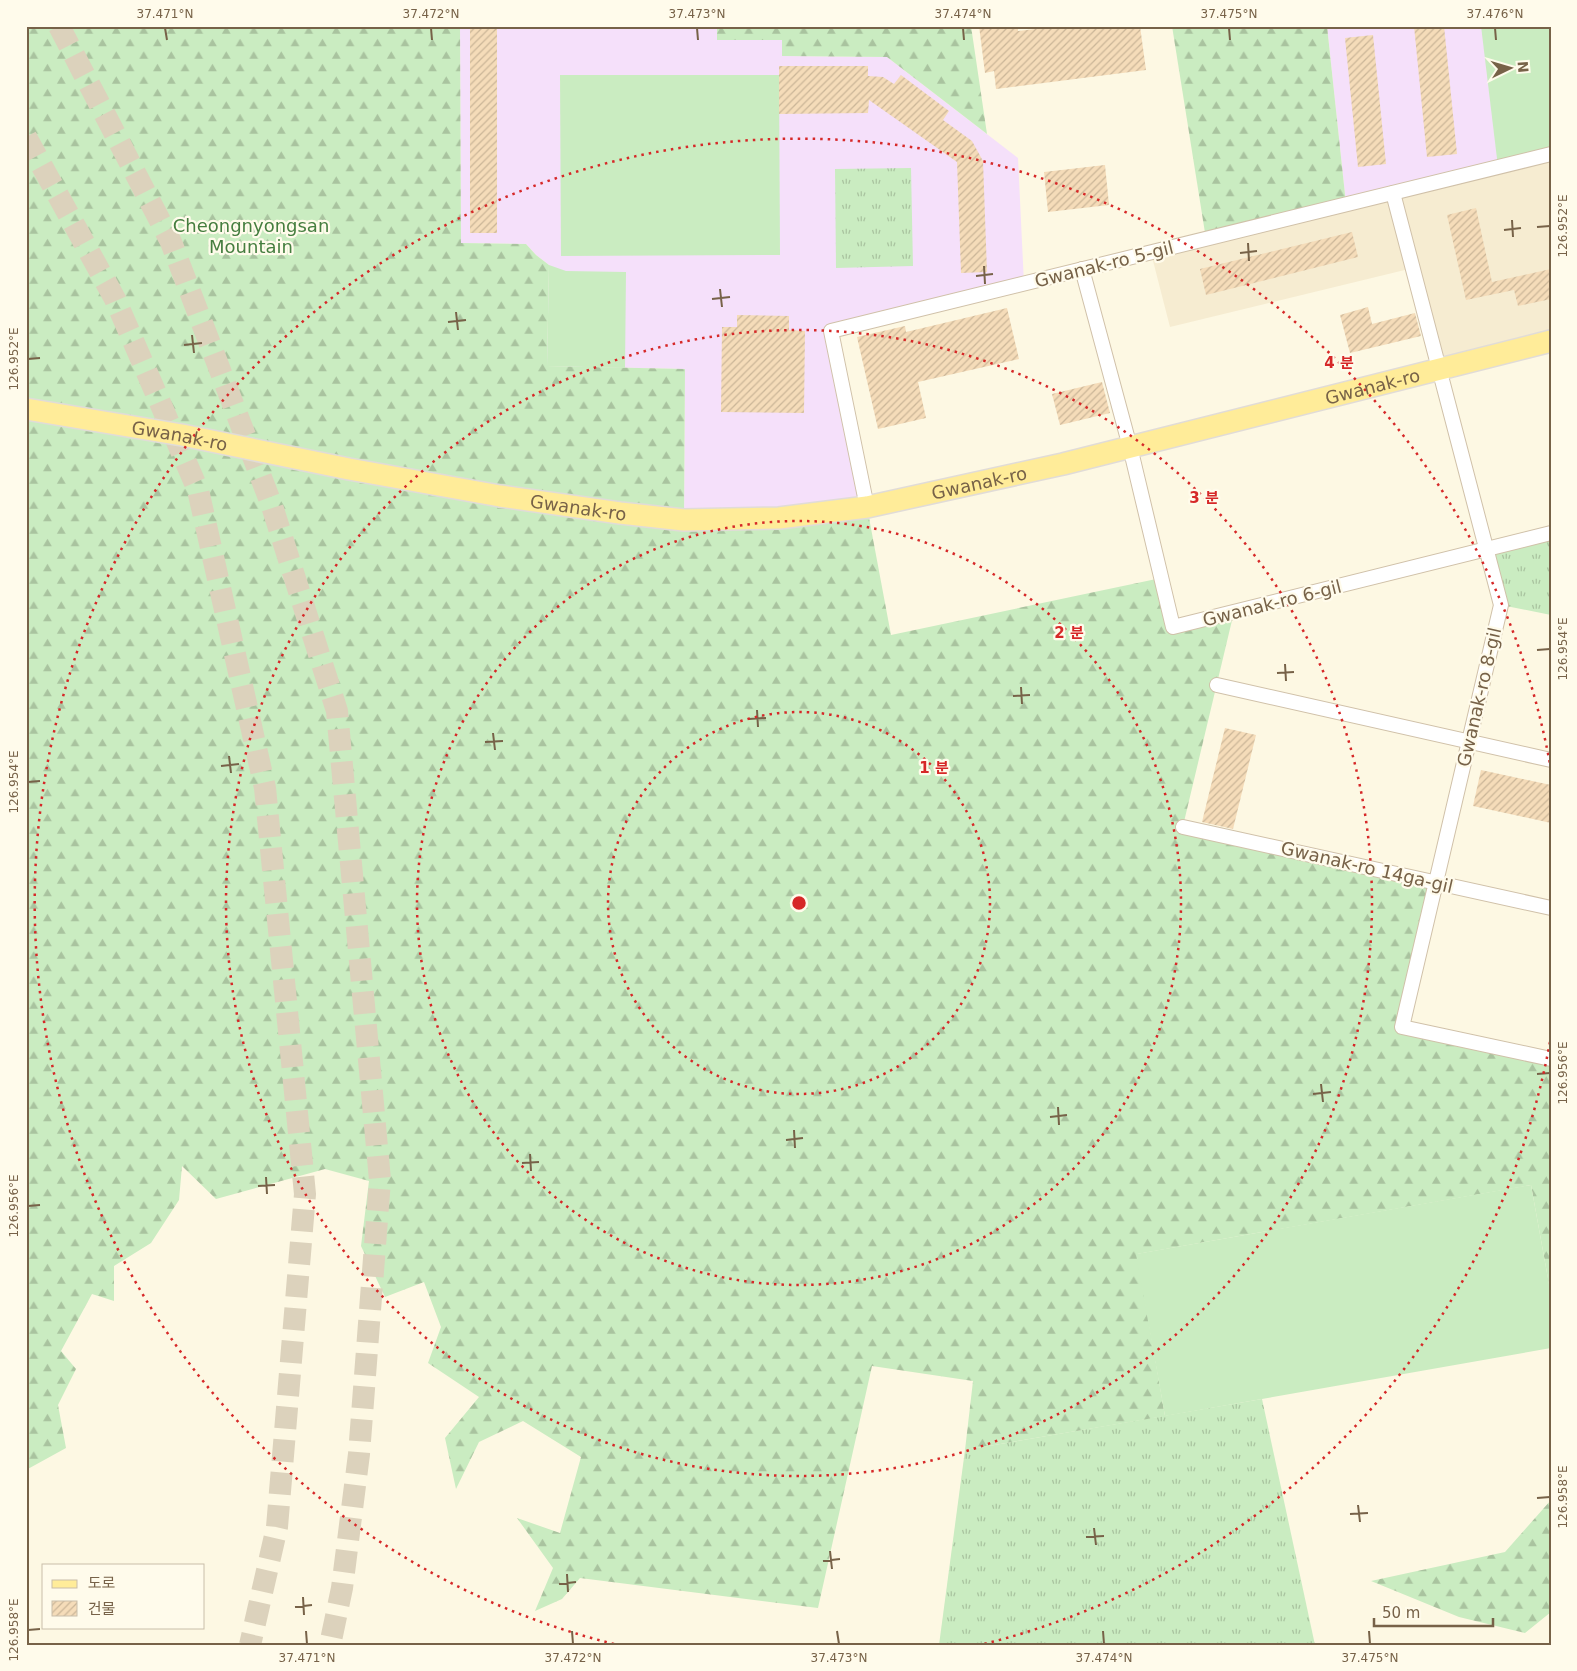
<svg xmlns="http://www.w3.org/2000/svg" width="1577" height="1671" font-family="'DejaVu Sans','Noto Sans KR',sans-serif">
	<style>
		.residential { fill: #f6ecd1 }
		.education { fill: #f5e0fa }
		.grass { fill: url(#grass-tufts) }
		.forest { fill: url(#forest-firs) }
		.pitch { fill: #caecc1 }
		.building { fill: url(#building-hatch) }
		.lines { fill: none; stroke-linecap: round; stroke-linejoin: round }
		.trunk-tunnel { stroke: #dcd2bc; stroke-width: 22; stroke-dasharray: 22 11; stroke-linecap: butt }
		.minor-casing { stroke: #d0c1a9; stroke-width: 16 }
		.primary-casing { stroke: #e1dcd7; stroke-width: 24 }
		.minor { stroke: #fff; stroke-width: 14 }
		.primary { stroke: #ffec99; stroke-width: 21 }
		.ticks { fill: none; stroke: #776248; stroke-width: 2 }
		.ring { fill: none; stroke: #d62828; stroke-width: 2.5; stroke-dasharray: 2.5 5 }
		.labels { text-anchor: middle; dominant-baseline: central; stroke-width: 4.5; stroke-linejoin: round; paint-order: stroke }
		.park-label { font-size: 18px; fill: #457e3f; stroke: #fffbeb }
		.street-label { font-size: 18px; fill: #776248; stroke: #fffbeb }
		.centre { fill: #d62828; stroke: #fffbeb; stroke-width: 2.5 }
		.ring-label { font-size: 15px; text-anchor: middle; font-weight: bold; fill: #d62828; stroke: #fffbeb; stroke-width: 4.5; stroke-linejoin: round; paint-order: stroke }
		.neatline { fill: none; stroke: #776248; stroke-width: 2 }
		.ticks-label { font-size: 12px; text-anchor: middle; fill: #776248 }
	</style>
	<defs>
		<pattern id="grass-tufts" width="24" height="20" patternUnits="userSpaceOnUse" patternTransform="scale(1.25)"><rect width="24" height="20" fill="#caecc1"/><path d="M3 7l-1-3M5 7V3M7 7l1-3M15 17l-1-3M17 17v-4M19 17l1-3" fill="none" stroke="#a9c39f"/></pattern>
		<pattern id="forest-firs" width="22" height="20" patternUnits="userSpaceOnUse" patternTransform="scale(1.25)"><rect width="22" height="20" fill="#caecc1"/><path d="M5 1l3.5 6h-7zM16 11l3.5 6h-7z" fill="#a9c39f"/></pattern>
		<pattern id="building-hatch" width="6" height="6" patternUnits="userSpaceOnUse" patternTransform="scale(1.25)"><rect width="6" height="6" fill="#f5dcb9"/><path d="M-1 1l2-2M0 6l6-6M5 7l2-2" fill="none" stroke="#cbb698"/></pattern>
	</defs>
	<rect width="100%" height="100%" fill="#fdf8e3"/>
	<polygon class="residential" points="1551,154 1551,341 1439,369 1413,268 1170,327 1151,253"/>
	<g class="education">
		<polygon points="460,26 717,26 718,40 782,40 783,56 887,57 1018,158 1024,284 831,332 867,507 684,520 685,369 547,366 549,265 536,255 526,244 461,243"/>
		<polygon points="1327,26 1551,26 1551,154 1346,204"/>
	</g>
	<g class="grass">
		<polygon points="911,168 913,266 836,268 835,169"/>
		<polygon points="1551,533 1551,615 1501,605 1486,549"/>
		<polygon points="1262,1399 1315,1645 939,1645 965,1450"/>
	</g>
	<g class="forest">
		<polygon points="26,26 460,26 461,243 526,244 536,255 549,265 547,366 685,369 684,520 867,507 891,635 1161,578 1173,627 1234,612 1183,826 1436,883 1402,1027 1551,1059 1551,1295 1531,1185 1137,1254 1165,1416 965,1450 973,1381 872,1366 818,1608 580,1578 562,1599 535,1611 553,1568 517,1518 560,1533 581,1457 523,1421 479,1442 456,1489 445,1438 479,1397 428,1363 441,1327 424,1282 385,1297 361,1246 369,1181 325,1169 216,1199 182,1166 179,1200 151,1243 114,1266 114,1301 92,1294 61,1351 76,1369 58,1405 66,1448 26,1470"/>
		<polygon points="717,26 971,26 987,134 887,57 782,56 782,40 717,40"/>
		<polygon points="1172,26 1327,26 1346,204 1206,239"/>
		<polygon points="1551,1500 1551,1612 1525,1633 1459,1617 1371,1581 1505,1552"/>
	</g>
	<g class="pitch">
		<polygon points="1481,26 1551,26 1551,154 1498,167"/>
		<polygon points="560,75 779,75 780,255 561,256"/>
		<polygon points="549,265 566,271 626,272 625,368 547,366"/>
		<polygon points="1531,1185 1551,1295 1551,1348 1165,1416 1136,1254"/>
	</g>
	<g class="building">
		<rect x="470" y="26" width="27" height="207"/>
		<polygon points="979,26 1018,26 1018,31 1044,28 1044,26 1140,26 1146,70 996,89 994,71 985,73"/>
		<polygon points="1414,26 1444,26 1457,154 1427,157"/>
		<polygon points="1373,35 1386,164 1358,167 1345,38"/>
		<polygon points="779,66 868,66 868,76 883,77 894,84 901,75 949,111 943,120 972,141 983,161 987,272 961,273 957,162 869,100 868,113 779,114"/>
		<polygon points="1105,165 1109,205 1048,212 1044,172"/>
		<polygon points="1476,208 1492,282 1551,269 1551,299 1518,306 1514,290 1466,300 1447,215"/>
		<polygon points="1352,232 1358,257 1206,295 1200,269"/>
		<polygon points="1368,307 1372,324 1415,313 1421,336 1350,353 1340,315"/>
		<polygon points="1007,308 1019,359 918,382 926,418 878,429 857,337 905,326 906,332"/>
		<polygon points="737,315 789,316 789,330 805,331 804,413 721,412 722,327 737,327"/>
		<polygon points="1102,382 1110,413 1060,425 1052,394"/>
		<polygon points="1225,728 1256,735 1233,829 1202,822"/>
		<polygon points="1481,770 1551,785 1551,823 1473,806"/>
	</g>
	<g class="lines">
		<g class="trunk-tunnel">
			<polyline points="59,26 171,242 272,506 337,711 380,1180 359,1454 342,1588 330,1645"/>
			<polyline points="26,137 115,299 198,490 265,788 305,1194 277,1527 250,1645"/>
		</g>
		<g class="minor-casing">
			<g id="minor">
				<polyline points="1393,193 1501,605 1402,1027 1551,1059"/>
				<polyline points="1082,269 1130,447 1173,627 1551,533"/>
				<polyline points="867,507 831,331 1551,154"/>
				<polyline points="1217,685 1551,760"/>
				<polyline points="1183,827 1551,908"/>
			</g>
		</g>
		<g class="primary-casing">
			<g id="primary">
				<path id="s1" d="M26,409l156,26 167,34 151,27 120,17 64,7 95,-2 88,-11 196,-43 488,-123"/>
			</g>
		</g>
		<use href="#minor" class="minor"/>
		<use href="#primary" class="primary"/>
	</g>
	<path class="ticks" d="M165,28l2,12M431,28l1,12M697,28l1,12M963,28l1,12M1229,28l1,12M1495,28l1,12M1512,220l1,17M1537,227l13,-1M1504,230l17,-2M1248,243l1,18M1240,253l17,-2M984,266l1,18M976,276l17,-2M720,289l2,18M712,299l18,-2M456,312l2,18M448,322l18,-2M192,335l2,18M184,345l18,-2M28,359l12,-1M1537,650l13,-1M1285,664l1,17M1277,673l17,-1M1021,687l1,17M1013,696l17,-1M757,710l1,17M749,719l17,-1M493,733l2,17M485,742l18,-1M229,756l2,17M221,766l18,-2M28,782l12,-1M1537,1074l13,-1M1321,1084l2,18M1313,1094l18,-2M1058,1107l1,18M1050,1117l17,-2M794,1130l1,18M786,1140l17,-2M530,1154l1,17M522,1163l17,-1M266,1177l1,17M258,1186l17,-1M28,1206l12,-1M1537,1498l13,-1M1358,1505l2,17M1350,1514l18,-1M1094,1528l2,17M1086,1537l18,-1M830,1551l2,18M823,1561l17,-2M567,1574l1,18M559,1584l17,-2M303,1597l1,18M295,1607l17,-2M28,1630l12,-1M306,1631l1,13M572,1631l1,13M837,1631l2,13M1103,1631l1,13M1369,1631l1,13"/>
	<g class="ring">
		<circle cx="799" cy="903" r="191"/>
		<circle cx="799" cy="903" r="382"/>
		<circle cx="799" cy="903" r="573"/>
		<path d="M1550 1042A764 764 0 0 1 984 1644M614 1644A764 764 0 1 1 1550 764"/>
	</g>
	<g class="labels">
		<g class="park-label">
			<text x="251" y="225">Cheongnyongsan<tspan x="251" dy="21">Mountain</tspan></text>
		</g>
		<g class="street-label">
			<text transform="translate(1104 264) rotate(-14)">Gwanak-ro 5-gil</text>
			<text stroke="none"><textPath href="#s1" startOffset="1371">Gwanak-ro</textPath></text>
			<text stroke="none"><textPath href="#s1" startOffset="156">Gwanak-ro</textPath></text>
			<text stroke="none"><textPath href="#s1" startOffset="966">Gwanak-ro</textPath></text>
			<text stroke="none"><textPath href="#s1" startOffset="561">Gwanak-ro</textPath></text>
			<text transform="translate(1272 603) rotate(-14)">Gwanak-ro 6-gil</text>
			<text transform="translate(1479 697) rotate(-77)">Gwanak-ro 8-gil</text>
			<text transform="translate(1367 867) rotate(13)">Gwanak-ro 14ga-gil</text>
		</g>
	</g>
	<circle cx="799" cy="903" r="8" class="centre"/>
	<g class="ring-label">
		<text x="1339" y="368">4 분</text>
		<text x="1204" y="503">3 분</text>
		<text x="1069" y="638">2 분</text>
		<text x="934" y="773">1 분</text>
	</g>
	<rect width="1577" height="1671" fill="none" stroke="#fffbeb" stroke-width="55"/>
	<rect x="42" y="1564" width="162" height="65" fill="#fffbeb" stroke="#c9beaa"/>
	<rect x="52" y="1580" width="25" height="8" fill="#ffec99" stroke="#c9beaa"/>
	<text x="88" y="1588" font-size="15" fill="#776248">도로</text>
	<rect x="52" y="1601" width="25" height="15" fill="url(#building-hatch)" stroke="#c9beaa"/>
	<text x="88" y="1614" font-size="15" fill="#776248">건물</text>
	<g transform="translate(1510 68) rotate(85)" stroke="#fffbeb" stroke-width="4" paint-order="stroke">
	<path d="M0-4L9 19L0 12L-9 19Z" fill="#776248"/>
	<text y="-8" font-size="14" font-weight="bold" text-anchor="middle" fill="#776248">N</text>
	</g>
	<path d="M1374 1618v8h119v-8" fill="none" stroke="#776248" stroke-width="2.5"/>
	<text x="1382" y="1618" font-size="15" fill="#776248" stroke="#fffbeb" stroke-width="4" paint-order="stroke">50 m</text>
	<rect x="28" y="28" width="1522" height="1616" class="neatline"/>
	<g class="ticks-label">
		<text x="165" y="18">37.471°N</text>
		<text x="431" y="18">37.472°N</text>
		<text x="697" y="18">37.473°N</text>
		<text x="963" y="18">37.474°N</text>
		<text x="1229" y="18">37.475°N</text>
		<text x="1495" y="18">37.476°N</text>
		<text transform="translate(1563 226) rotate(-90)" y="4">126.952°E</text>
		<text transform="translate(14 359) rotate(-90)" y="4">126.952°E</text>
		<text transform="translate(1563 649) rotate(-90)" y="4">126.954°E</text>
		<text transform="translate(14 782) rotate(-90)" y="4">126.954°E</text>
		<text transform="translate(1563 1073) rotate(-90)" y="4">126.956°E</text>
		<text transform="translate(14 1206) rotate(-90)" y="4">126.956°E</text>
		<text transform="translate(1563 1497) rotate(-90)" y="4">126.958°E</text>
		<text transform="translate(14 1630) rotate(-90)" y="4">126.958°E</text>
		<text x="307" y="1662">37.471°N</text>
		<text x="573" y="1662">37.472°N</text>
		<text x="839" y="1662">37.473°N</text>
		<text x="1104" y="1662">37.474°N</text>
		<text x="1370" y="1662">37.475°N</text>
	</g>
</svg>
